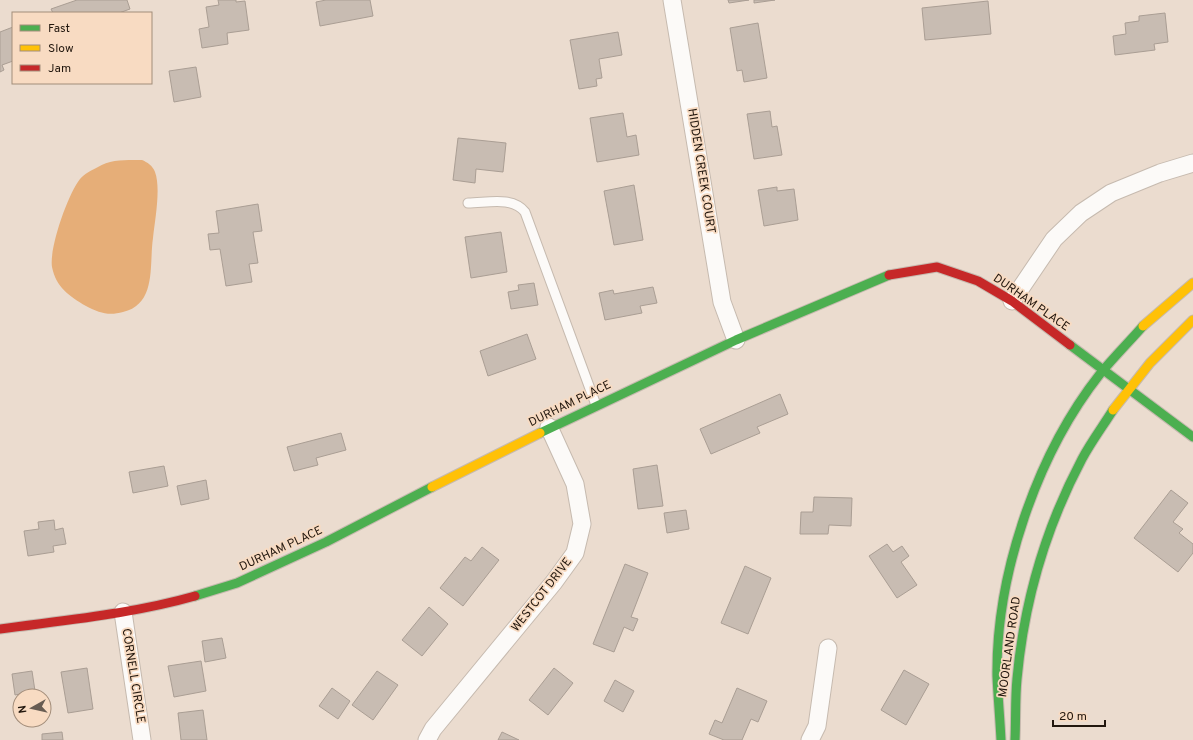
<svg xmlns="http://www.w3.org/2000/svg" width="1193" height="740" font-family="Overpass,sans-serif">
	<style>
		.water { fill: #e6ae78 }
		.building { fill: #c8bcb2; stroke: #aa9e94 }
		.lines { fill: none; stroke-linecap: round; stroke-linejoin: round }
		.lane-casing { stroke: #c6baaf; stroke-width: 11 }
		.street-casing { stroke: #c6baaf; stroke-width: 19 }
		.fast-casing { stroke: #c6baaf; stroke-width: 11 }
		.slow-casing { stroke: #c6baaf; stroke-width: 11 }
		.jam-casing { stroke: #c6baaf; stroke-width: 11 }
		.lane { stroke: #fcfaf8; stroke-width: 9 }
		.street { stroke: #fcfaf8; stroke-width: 17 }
		.fast { stroke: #4caf50; stroke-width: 9 }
		.slow { stroke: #ffc107; stroke-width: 9 }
		.jam { stroke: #c62828; stroke-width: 9 }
		.labels { text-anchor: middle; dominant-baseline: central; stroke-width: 3.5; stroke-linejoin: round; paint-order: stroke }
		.street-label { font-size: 12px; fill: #22170e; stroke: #f8dbc2 }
	</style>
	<rect width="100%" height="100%" fill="#ebdccf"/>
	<path class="water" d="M142,160c5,2 11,6 13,12 6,16 0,48 -2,66 -4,27 4,66 -30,74 -14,4 -24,1 -37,-6 -17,-10 -30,-19 -34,-39 -3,-19 16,-73 28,-88 4,-5 12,-9 18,-12 12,-8 30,-7 44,-7z"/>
	<g class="building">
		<polygon points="77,0 127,0 130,9 119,13 53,13 51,9"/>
		<polygon points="218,0 236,0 236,2 245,1 249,30 227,33 228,44 202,48 199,29 209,27 206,7 219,5"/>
		<polygon points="326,0 370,0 373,16 320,26 316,2"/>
		<polygon points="728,0 749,0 729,3"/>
		<polygon points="754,0 775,0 754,3"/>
		<polygon points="988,1 991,34 925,40 922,8"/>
		<polygon points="1165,13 1168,42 1154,44 1155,50 1115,55 1113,36 1126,34 1125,23 1139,21 1139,16"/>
		<polygon points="758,23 767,78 744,82 742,70 737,71 730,28"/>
		<polygon points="13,27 13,61 2,65 4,70 0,72 0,32"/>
		<polygon points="618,32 622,55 599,59 602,78 596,79 597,86 579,89 570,40"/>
		<polygon points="196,67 201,97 174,102 169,71"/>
		<polygon points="770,111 772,127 777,126 782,155 754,159 747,114"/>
		<polygon points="623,113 627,137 636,135 639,155 597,162 590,118"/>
		<polygon points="458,138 506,143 503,172 476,169 475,183 453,180"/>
		<polygon points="634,185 643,240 614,245 604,191"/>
		<polygon points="777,187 777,191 794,189 798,220 764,226 758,190"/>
		<polygon points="258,204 262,231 253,232 258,263 249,264 252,282 226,286 220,249 210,250 208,234 219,233 216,211"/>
		<polygon points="501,232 507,272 471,278 465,237"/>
		<polygon points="534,283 538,305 511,309 508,292 519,290 518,285"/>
		<polygon points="653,287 657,303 640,306 642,313 605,320 599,293 613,290 614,294"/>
		<polygon points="527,334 536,359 488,376 480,351"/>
		<polygon points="780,394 788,414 757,427 760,433 711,454 700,429"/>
		<polygon points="341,433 346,450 316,458 318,465 294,471 287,447"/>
		<polygon points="657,465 663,506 638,509 633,469"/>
		<polygon points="164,466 168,486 133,493 129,472"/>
		<polygon points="206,480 209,499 181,505 177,486"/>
		<polygon points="1171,490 1188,503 1173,522 1183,529 1179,533 1193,544 1193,553 1178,572 1134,538"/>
		<polygon points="814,497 852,498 851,526 829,525 828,534 800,534 801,512 813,512"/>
		<polygon points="686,510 689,529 667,533 664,513"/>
		<polygon points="54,520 55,530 63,528 66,544 53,546 54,552 28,556 24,531 39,529 38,522"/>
		<polygon points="887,544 893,552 902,546 909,556 901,562 917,585 897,598 869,556"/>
		<polygon points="482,547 499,560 463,606 440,588 465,557 471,561"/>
		<polygon points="625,564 648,573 631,617 638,619 633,631 624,627 614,652 593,644"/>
		<polygon points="745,566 771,578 748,634 721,623"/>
		<polygon points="429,607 448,624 422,656 402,640"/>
		<polygon points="222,638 226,658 205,662 202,641"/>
		<polygon points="201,661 206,691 174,697 168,666"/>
		<polygon points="87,668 93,709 68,713 61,672"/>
		<polygon points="554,668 573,683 548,715 529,700"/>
		<polygon points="904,670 929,684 906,725 881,710"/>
		<polygon points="32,671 35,691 15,695 12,674"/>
		<polygon points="377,671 398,685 373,720 352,705"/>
		<polygon points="615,680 634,691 623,712 604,701"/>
		<polygon points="332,688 350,701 338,719 319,706"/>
		<polygon points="737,688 767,701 758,722 751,719 742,740 724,740 709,734 715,720 722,723"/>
		<polygon points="203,710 207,740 181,740 178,713"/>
		<polygon points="62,732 63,740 42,740 42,734"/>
		<polygon points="502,732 519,740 498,740"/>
	</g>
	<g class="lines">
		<g class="lane-casing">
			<path id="lane" d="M468,203c19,0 44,-7 57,9l71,193"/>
		</g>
		<g class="street-casing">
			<g id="street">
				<polyline points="672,0 722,302 736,340"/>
				<polyline points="1012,301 1054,239 1081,213 1111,193 1160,173 1193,163"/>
				<polyline points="123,612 142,740"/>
				<polyline points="427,740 433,729 554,582 575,553 582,524 575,484 549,427"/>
				<polyline points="810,740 817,726 828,648"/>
			</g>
		</g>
		<g class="fast-casing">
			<g id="fast">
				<polyline points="1070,345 1193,437"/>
				<polyline points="540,433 736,340 889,275"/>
				<polyline points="195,596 237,583 326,542 432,487"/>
				<path d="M1001,740c-1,-21 -3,-42 -4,-64 -1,-102 40,-222 103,-302 14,-17 29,-32 43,-48"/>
				<path d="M1015,740c1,-20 0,-41 2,-61 7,-77 29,-152 65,-220 9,-17 21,-33 31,-49"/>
			</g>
		</g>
		<g class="slow-casing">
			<g id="slow">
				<polyline points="1143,326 1193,283"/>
				<polyline points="1113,410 1150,363 1193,320"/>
				<polyline points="432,487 540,433"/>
			</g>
		</g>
		<g class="jam-casing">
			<g id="jam">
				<polyline points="889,275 937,267 978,281 1012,301 1070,345"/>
				<path d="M0,629c65,-9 132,-15 195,-33"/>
			</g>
		</g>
		<use href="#lane" class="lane"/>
		<use href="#street" class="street"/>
		<use href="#fast" class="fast"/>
		<use href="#slow" class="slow"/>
		<use href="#jam" class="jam"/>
	</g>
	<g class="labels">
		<g class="street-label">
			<text transform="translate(701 171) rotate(81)">HIDDEN CREEK COURT</text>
			<text transform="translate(1031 303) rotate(35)">DURHAM PLACE</text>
			<text transform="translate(570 404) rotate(-26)">DURHAM PLACE</text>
			<text transform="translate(281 549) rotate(-25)">DURHAM PLACE</text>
			<text transform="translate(542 595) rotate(-52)">WESTCOT DRIVE</text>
			<text transform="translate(1010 647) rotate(-82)">MOORLAND ROAD</text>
			<text transform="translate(133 676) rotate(81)">CORNELL CIRCLE</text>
		</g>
	</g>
	<rect x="12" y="12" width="140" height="72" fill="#f8dbc2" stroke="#a28d7a"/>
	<rect x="20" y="25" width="20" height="6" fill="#4caf50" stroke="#a28d7a"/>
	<text x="48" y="32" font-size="12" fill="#22170e">Fast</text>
	<rect x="20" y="45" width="20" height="6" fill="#ffc107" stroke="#a28d7a"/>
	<text x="48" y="52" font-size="12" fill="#22170e">Slow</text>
	<rect x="20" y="65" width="20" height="6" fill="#c62828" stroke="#a28d7a"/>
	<text x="48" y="72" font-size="12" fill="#22170e">Jam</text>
	<g transform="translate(32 708) rotate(262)"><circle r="19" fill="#f8dbc2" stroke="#a28d7a"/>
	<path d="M0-3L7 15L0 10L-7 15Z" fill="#685c52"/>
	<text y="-6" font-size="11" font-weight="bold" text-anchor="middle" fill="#22170e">N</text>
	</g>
	<path d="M1053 720v6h52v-6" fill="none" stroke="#22170e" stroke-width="2"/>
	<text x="1059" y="720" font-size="12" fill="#22170e" stroke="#f8dbc2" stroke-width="3" paint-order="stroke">20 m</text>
</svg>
